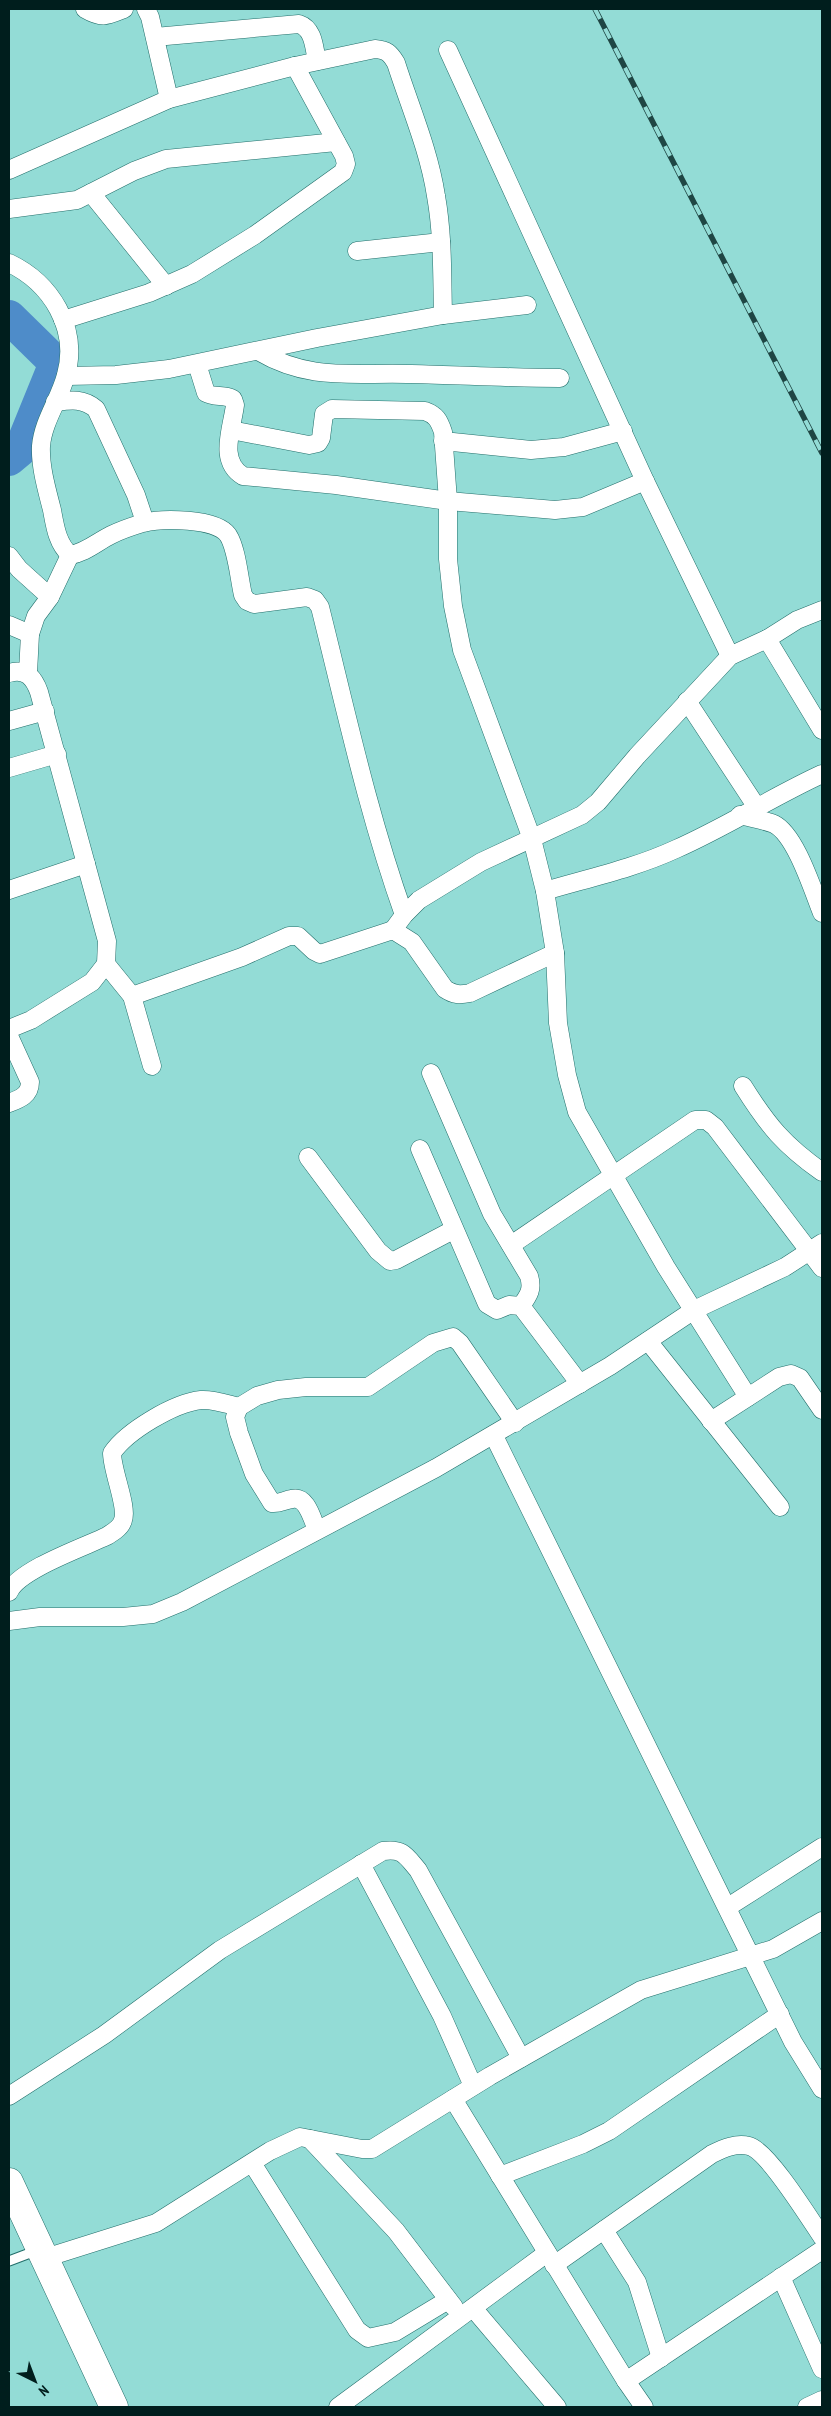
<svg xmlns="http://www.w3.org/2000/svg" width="831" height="2416" font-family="'PT Sans Narrow',sans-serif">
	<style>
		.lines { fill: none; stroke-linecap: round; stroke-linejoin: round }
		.river { stroke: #4e8cc9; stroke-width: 34 }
		.service-casing { stroke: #236f6b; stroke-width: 11 }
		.minor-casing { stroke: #236f6b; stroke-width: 19 }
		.trunk-casing { stroke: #236f6b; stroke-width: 29 }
		.service { stroke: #fff; stroke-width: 9 }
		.minor { stroke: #fff; stroke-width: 18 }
		.trunk { stroke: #fff; stroke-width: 28 }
		.rail-casing { stroke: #1f4644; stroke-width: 5.5 }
		.rail { stroke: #93dcd6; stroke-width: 4; stroke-dasharray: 11; stroke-linecap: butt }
	</style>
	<rect width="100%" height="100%" fill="#93dcd6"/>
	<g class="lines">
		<polyline class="river" points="9,317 56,363 21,449 9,459"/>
		<g class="service-casing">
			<polyline id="service" points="9,2261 38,2250"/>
		</g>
		<g class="minor-casing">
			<g id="minor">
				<path d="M85,9c17,10 22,7 39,0"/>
				<polyline points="146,9 150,17 169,99"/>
				<path d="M155,37l144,-13c15,5 15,24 18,37"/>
				<polyline points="448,50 645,481 730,656"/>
				<path d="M9,170l160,-71 126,-33 80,-17c12,1 15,4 21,14 14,44 33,87 40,133 7,39 6,79 7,119"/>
				<polyline points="91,193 166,286"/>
				<polyline points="9,209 77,200 134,171 166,159 336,142"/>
				<polyline points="357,251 441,242"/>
				<path d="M9,263c42,20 70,65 57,112 -6,24 -23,46 -25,71 -1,21 6,44 11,64 3,16 5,33 18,45 15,-2 27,-13 41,-20 10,-5 22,-9 32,-12 19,-5 73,-5 85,12 9,14 11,43 15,60l4,6 7,3 53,-7 8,3 5,7c26,104 48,207 84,308"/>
				<polyline points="63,320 149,293 192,274 255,235 343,172 346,164 344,156 295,66"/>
				<path d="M258,351c52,31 96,21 153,23 49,1 99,4 149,4"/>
				<path d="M197,364l9,29c9,5 18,1 27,6l2,6c-3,24 -17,56 8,71l93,9 112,16 107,9 28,-3 62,-26"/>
				<polyline points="66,376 116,375 169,369 317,338 443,315 527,305"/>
				<path d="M55,402c16,-2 28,-4 41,7l40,86 9,27"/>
				<path d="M231,430l78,15 9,-2 3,-5 3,-24 8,-5 93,2c11,4 14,9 18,21l5,69v58l5,47 9,44 70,189 13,52 10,62 3,70 9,52 10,37 89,155 82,130"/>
				<polyline points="443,441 531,450 564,447 623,431"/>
				<polyline points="9,556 19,569 50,597"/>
				<polyline points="9,625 30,634"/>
				<polyline points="767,639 822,730"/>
				<path d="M9,673c17,-5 25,5 30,19l68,249 -1,23 26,32 20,70"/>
				<polyline points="28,673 30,634 36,616 50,597 70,555"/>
				<polyline points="687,701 756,806"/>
				<polyline points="9,721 45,711"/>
				<polyline points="9,768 57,754"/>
				<path d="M740,815c11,3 24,5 34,9 22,11 39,67 48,89"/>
				<polyline points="9,890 86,864"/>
				<path d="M545,891c44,-13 90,-23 131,-42 50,-22 96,-52 146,-75"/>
				<polyline points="393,930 404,915 419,900 481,862 582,815 598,802 637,756 730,656 767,639 797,620 822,610"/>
				<path d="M132,996l110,-39 47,-21h9l16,15 6,3 73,-24 19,12 33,47c9,6 15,6 25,4l85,-40"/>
				<polyline points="9,1029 31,1020 92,982 106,964"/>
				<path d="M9,1036l21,46c0,13 -10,17 -21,21"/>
				<path d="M431,1073l61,141 37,62c4,13 0,19 -8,30"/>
				<path d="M743,1086c25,40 41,59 79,86"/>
				<polyline points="420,1149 487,1304 497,1310 509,1305 521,1306 580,1384"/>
				<polyline points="308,1157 378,1251 390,1261 396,1260 453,1230"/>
				<polyline points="511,1245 695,1120 706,1120 715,1127 822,1268"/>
				<polyline points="648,1341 780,1507"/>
				<polyline points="711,1421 779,1377 791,1374 800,1378 822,1410"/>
				<polyline points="494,1436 793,2042 822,2089"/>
				<path d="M317,1530c-5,-11 -10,-35 -25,-31 -7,1 -13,5 -20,4l-18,-29 -15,-41 -4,-16 4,-10 18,-11 21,-6 28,-3h62l65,-44 20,-6 7,6 55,80"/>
				<path d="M9,1592c9,-22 75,-45 98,-56 6,-4 14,-8 16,-16 5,-13 -11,-49 -11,-67 15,-22 62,-50 89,-53 12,-1 26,4 38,7"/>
				<polyline points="9,1621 40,1617 123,1617 153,1614 182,1602 436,1468 610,1366 694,1310 785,1267 822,1243"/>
				<polyline points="361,1864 442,2016 473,2086"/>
				<polyline points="728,1907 822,1847"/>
				<path d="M9,2096l95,-61 116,-85 163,-99c20,-3 23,5 35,19l103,188"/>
				<polyline points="453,2099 626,2381 644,2407"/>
				<polyline points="310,2139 396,2231 454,2307"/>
				<polyline points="252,2163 357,2330 368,2338 395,2332 448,2300"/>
				<polyline points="500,2176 583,2144 609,2131 780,2014"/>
				<polyline points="604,2230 637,2282 661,2358"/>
				<polyline points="45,2258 156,2223 270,2151 300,2137 362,2149 372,2149 490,2076 641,1990 773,1949 822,1921"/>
				<path d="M554,2265l158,-111c12,-6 24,-11 37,-8 18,4 61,73 73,91"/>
				<polyline points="781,2277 822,2369"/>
				<polyline points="473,2308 557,2407"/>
				<polyline points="626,2381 822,2250"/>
				<polyline points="338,2407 547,2253"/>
				<polyline points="807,2407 822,2400"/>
			</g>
		</g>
		<g class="trunk-casing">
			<polyline id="trunk" points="9,2182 114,2407"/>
		</g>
		<use href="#service" class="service"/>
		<use href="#minor" class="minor"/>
		<use href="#trunk" class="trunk"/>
		<g class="rail-casing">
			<polyline id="rail" points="595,9 822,453"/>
		</g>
		<use href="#rail" class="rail"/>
	</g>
	<rect width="831" height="2416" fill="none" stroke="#001e1d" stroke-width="20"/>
	<g transform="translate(35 2381) rotate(138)" stroke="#93dcd6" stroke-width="4" paint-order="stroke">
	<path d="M0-4L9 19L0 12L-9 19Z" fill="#001e1d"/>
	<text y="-8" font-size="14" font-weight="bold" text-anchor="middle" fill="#001e1d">N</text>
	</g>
</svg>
